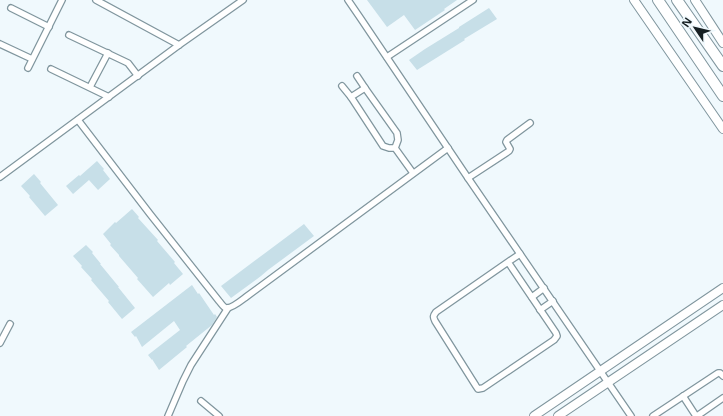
<svg xmlns="http://www.w3.org/2000/svg" width="723" height="416" font-family="'Open Sans',sans-serif">
	<style>
		.building { fill: #c7dfe8 }
		.lines { fill: none; stroke-linecap: round; stroke-linejoin: round }
		.street-casing { stroke: #80969e; stroke-width: 8 }
		.secondary-casing { stroke: #80969e; stroke-width: 10 }
		.highway-casing { stroke: #80969e; stroke-width: 12 }
		.street { stroke: #fff; stroke-width: 5.5 }
		.secondary { stroke: #fff; stroke-width: 8 }
		.highway { stroke: #fff; stroke-width: 10 }
	</style>
	<rect width="100%" height="100%" fill="#f0f9fd"/>
	<g class="building">
		<polygon points="367,0 457,0 444,9 445,10 415,30 404,15 387,27"/>
		<polygon points="489,8 497,19 464,39 465,40 417,70 409,60 425,49 459,28 459,27"/>
		<polygon points="97,161 104,169 103,170 110,179 98,190 89,180 73,194 66,186 79,175 80,176"/>
		<polygon points="34,174 41,182 40,183 58,205 45,216 29,197 30,196 21,186"/>
		<polygon points="132,209 139,217 138,218 158,240 157,241 175,262 174,263 183,274 170,285 169,283 153,297 137,279 138,278 119,256 119,255 110,245 111,244 103,234 115,222 116,223"/>
		<polygon points="304,224 314,236 268,270 261,276 231,298 221,286"/>
		<polygon points="86,245 93,252 92,253 101,264 100,264 119,287 118,287 135,308 122,319 108,302 109,301 91,280 92,279 81,267 82,266 73,256"/>
		<polygon points="192,285 198,294 199,293 214,315 215,314 217,317 212,325 186,346 187,347 159,370 152,359 152,360 148,355 180,330 174,321 142,347 136,336 135,337 131,332"/>
	</g>
	<g class="lines">
		<g class="street-casing">
			<g id="street">
				<polyline points="96,0 179,45"/>
				<polyline points="348,0 361,19 468,178 631,416"/>
				<polyline points="11,8 49,27"/>
				<polyline points="69,35 128,63 138,76"/>
				<polyline points="0,44 32,59"/>
				<polyline points="387,57 473,0"/>
				<polyline points="28,68 62,0"/>
				<polyline points="51,69 109,97"/>
				<polyline points="357,76 365,88"/>
				<polyline points="342,86 351,97"/>
				<polyline points="90,87 108,53"/>
				<path d="M78,120l72,94 69,87c2,2 4,6 7,7 5,1 16,-8 20,-11l202,-149"/>
				<polyline points="395,148 389,148 383,146 351,97 365,88 397,133 398,140 395,148 413,173"/>
				<polyline points="0,177 179,45 243,0"/>
				<polyline points="468,178 509,151 510,149 506,142 507,140 530,123"/>
				<path d="M508,262l48,71 1,3 -3,4 -71,48 -5,1 -2,-3 -41,-65c-2,-4 -2,-5 1,-9l72,-50 12,-8"/>
				<polyline points="532,297 544,288"/>
				<polyline points="540,310 553,301"/>
				<polyline points="0,343 10,324"/>
				<polyline points="683,396 696,416"/>
				<polyline points="201,401 219,416"/>
				<polyline points="168,416 183,381 191,365 228,308"/>
				<polyline points="653,416 718,373 720,373 723,376"/>
				<polyline points="697,416 723,398"/>
			</g>
		</g>
		<g class="secondary-casing">
			<g id="secondary">
				<polyline points="634,0 723,129"/>
				<polyline points="695,0 723,43"/>
				<polyline points="534,416 723,288"/>
				<polyline points="558,416 723,305"/>
			</g>
		</g>
		<g class="highway-casing">
			<g id="highway">
				<polyline points="658,0 723,96"/>
				<polyline points="677,0 723,66"/>
			</g>
		</g>
		<use href="#street" class="street"/>
		<use href="#secondary" class="secondary"/>
		<use href="#highway" class="highway"/>
	</g>
	<g transform="translate(695 28) rotate(305)" stroke="#f0f9fd" stroke-width="3" paint-order="stroke">
	<path d="M0-3L7 15L0 10L-7 15Z" fill="#172023"/>
	<text y="-6" font-size="11" font-weight="bold" text-anchor="middle" fill="#172023">N</text>
	</g>
</svg>
